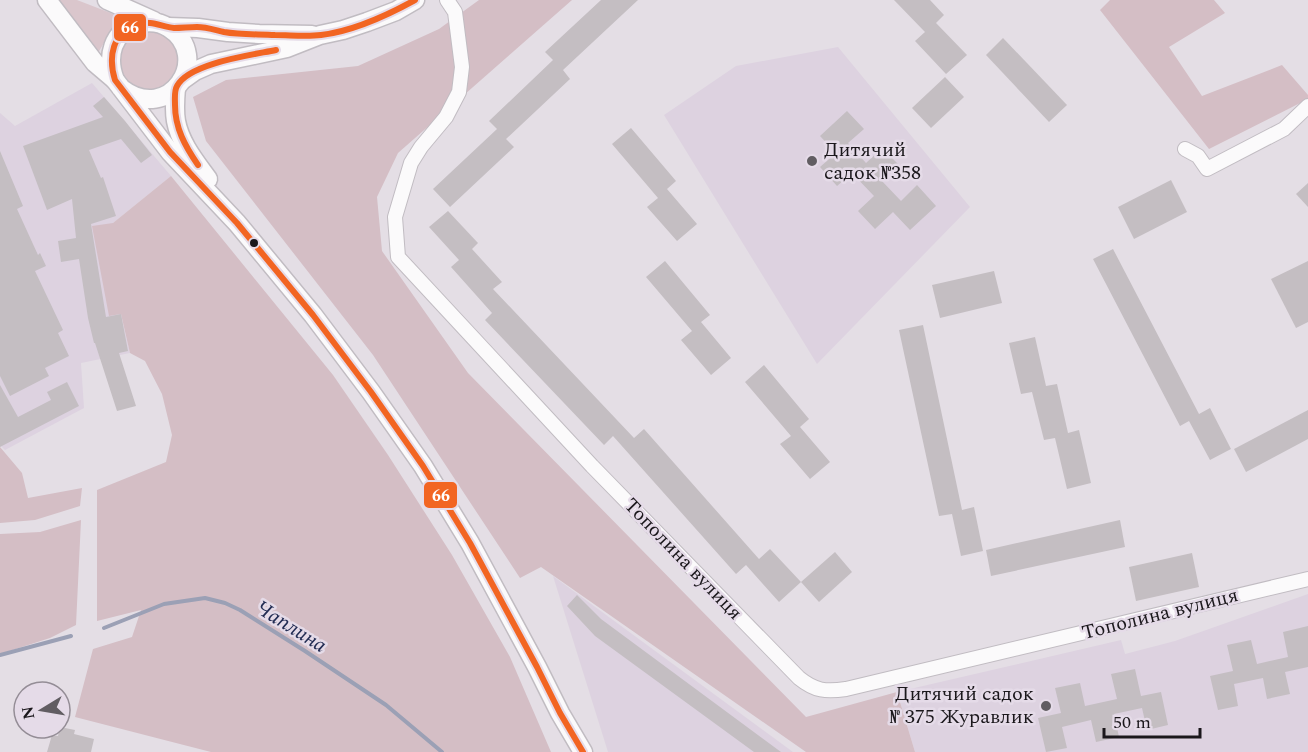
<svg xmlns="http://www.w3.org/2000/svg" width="1308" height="752" font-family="Spectral,serif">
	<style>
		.built { fill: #ddd2e0 }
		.green { fill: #dac6cc }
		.forest { fill: #d4bec5 }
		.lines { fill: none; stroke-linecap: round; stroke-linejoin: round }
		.stream { stroke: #9ba0b5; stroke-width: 4 }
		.building { fill: #c4bec2 }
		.street-casing { stroke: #c1bcc2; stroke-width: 16 }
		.secondary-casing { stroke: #c1bcc2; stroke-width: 21 }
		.street { stroke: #fbfafb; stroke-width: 14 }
		.secondary { stroke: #fbfafb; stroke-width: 18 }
		.bus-1-casing { stroke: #e5dbe8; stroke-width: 10 }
		.bus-1 { stroke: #f26522; stroke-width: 6 }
		.poi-dot { fill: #615d62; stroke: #e5dbe8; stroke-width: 2 }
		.bus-dot { fill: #1a171b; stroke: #e5dbe8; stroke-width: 2 }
		.labels { text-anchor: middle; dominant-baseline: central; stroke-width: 5; stroke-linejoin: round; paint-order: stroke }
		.poi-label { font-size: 20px; fill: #1a171b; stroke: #e5dbe8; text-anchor: start }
		.street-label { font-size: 20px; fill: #1a171b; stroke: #e5dbe8 }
		.water-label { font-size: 21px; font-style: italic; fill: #222c53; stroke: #e5dbe8 }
		.line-badge { stroke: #e5dbe8; stroke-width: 2 }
		.badge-label { font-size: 16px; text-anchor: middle; font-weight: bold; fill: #fff }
	</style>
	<rect width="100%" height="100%" fill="#e4dee5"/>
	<g class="built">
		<polygon points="838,47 970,207 817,364 664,115 736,66"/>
		<polygon points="92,83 171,176 113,223 109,315 121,314 130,353 81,363 84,408 5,450 0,445 0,113 15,126"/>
		<polygon points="553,576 793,752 608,752"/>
		<polygon points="1308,594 1308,752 915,752 897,692 1121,640 1125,654 1175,641"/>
	</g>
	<g class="green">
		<polygon points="55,0 77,0 121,17 109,34 98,53"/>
		<path d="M142,30c29,1 29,7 39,32l-10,22 -22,8 -22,-9 -8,-15v-16l9,-14z"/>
	</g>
	<g class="forest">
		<polygon points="479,0 572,0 398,153 377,197 382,251 468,373 806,717 897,692 915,752 806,752 541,567 520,578 373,355 206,141 193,97 226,80 358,66 439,29"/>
		<polygon points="1110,0 1214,0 1225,13 1169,47 1202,96 1282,65 1308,95 1308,99 1209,149 1100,10"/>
		<polygon points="171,176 333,375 388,455 452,555 510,657 551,752 211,752 75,717 93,649 132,637 141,610 97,621 97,490 166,462 172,435 162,394 145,361 130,353 121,314 109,316 92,226 113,223"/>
		<polygon points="0,447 22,473 28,498 82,488 80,506 35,520 0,523"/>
		<polygon points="81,520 76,625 50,638 0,654 0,534 40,532"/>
	</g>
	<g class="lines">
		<g class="stream">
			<polyline points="104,628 164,604 205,598 225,603 240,610 305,651 386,705 442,752"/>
			<polyline points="0,655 71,636"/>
		</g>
	</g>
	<g class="building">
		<polygon points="601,0 638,0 563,70 570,79 506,139 514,147 450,207 433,189 497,129 489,121 553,60 545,52"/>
		<polygon points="894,0 930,0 944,15 936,23 967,55 946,74 915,41 925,32"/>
		<polygon points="1003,38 1067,105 1049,122 986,55"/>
		<polygon points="945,77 964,97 931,128 912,108"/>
		<polygon points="104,97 125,121 152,155 141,163 121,139 89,150 101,178 103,177 116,216 91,224 106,317 121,314 128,351 119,353 136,406 117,411 95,343 94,343 88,318 79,259 61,262 58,241 76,238 72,199 47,210 23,146 103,117 93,106"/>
		<polygon points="847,111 864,129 848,143 866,163 882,148 898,164 881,180 901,201 917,185 936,206 910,230 893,212 875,229 858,211 874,196 852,173 837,186 820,167 836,153 820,136"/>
		<polygon points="631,128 676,181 667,189 697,224 677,241 647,207 658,198 612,144"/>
		<polygon points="0,151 23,206 17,209 38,255 40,253 46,266 35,271 63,330 58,333 69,356 45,368 49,376 10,396 0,376"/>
		<polygon points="1171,180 1187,212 1134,239 1118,207"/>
		<polygon points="1308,183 1308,207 1296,194"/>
		<polygon points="448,211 478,243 472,249 502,282 493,289 634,438 644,429 759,559 770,549 801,582 779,602 746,565 736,574 613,436 604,445 485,320 492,313 451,267 459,260 429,227"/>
		<polygon points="1113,249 1199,414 1210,408 1231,449 1210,460 1189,421 1180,426 1093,259"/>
		<polygon points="665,261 710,315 701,322 731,358 711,375 681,340 692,331 646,277"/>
		<polygon points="1308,261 1308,322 1296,328 1271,279"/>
		<polygon points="994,271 1002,303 940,318 932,285"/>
		<polygon points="923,325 962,510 974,507 983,551 961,556 952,514 939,516 899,330"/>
		<polygon points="1035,337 1046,386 1057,384 1068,433 1079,430 1091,483 1067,489 1055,438 1044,440 1032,392 1021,394 1009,343"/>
		<polygon points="764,365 809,419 800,427 830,462 810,479 780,444 791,436 745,382"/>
		<polygon points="67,382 79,406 0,447 0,385 18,417 51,400 47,392"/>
		<polygon points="1308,410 1308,439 1246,472 1234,449"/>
		<polygon points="1120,520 1125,547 991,576 986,550"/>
		<polygon points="835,552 852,572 819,602 801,582"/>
		<polygon points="1192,553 1199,587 1136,601 1129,567"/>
		<polygon points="577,595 601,619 781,752 754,752 595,636 567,606"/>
		<polygon points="1308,626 1308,667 1285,672 1290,694 1267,699 1263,678 1234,684 1238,706 1218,710 1210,676 1233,671 1227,645 1251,640 1257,664 1288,657 1283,632"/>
		<polygon points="1135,669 1141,696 1161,692 1168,725 1147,730 1142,708 1114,714 1119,737 1096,742 1091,720 1062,727 1067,748 1046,752 1038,718 1061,713 1055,688 1080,683 1085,706 1117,699 1111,674"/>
		<polygon points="60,727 75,730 74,734 94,739 91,752 47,752 52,735 58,736"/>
	</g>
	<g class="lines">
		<g class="street-casing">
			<g id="street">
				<path d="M447,0l8,12 7,55 -3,25 -13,25 -25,30 -10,16 -16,54 3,40 194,209 207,212c16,13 27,14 47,11l462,-110"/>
				<polyline points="1185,149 1198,156 1207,169 1284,129 1308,106"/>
			</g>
		</g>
		<g class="secondary-casing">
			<g id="secondary">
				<polyline points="47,0 95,63 115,80"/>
				<polyline points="107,0 154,21"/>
				<polyline points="168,27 198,28 228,32 259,34 312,35"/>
				<polyline points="181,81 195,71 211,64 287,48 320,35 343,30 367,22 396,11 415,0"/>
				<path d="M121,88c49,38 92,-32 48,-60 -9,-6 -20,-7 -31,-4 -26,7 -32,33 -23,56l55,72 67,71 76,92 58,77 52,74 47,77 67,124 23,46 23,39"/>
				<path d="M176,88c-1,11 -2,22 0,33 4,22 19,40 32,58"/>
			</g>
		</g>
		<use href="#street" class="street"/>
		<use href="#secondary" class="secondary"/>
		<g class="bus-1-casing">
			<g id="bus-1">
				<path d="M415,0c-29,16 -61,31 -94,35 -15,2 -31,0 -46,0 -17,-1 -34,0 -51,-3 -9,-2 -18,-5 -27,-5 -8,0 -15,1 -23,1 -12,-1 -23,-8 -36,-4 -26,8 -30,33 -23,56l55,72 67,71 76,92 58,77 52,74 47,77 67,124 23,46 23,39"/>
				<path d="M198,165c-13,-19 -23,-37 -23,-60 0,-6 -1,-14 2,-19 12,-23 75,-31 99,-36"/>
			</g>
		</g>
		<use href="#bus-1" class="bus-1"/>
	</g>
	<g class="poi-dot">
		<circle cx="812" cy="161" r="6"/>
		<circle cx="1046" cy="706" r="6"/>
	</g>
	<circle class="bus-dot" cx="254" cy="243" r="5"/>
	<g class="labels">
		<g class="poi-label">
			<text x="824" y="150">Дитячий<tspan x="824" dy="23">садок №358</tspan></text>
			<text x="1034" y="694" text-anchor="end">Дитячий садок<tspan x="1034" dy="23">№ 375 Журавлик</tspan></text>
		</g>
		<g class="street-label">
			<text transform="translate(683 559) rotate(46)">Тополина вулиця</text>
			<text transform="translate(1160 614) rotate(-14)">Тополина вулиця</text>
		</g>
		<g class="water-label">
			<text transform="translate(291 627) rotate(32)">Чаплина</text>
		</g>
	</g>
	<g class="line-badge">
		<rect x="113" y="13" width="34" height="29" rx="6" fill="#f26522"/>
		<rect x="423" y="481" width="35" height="28" rx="6" fill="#f26522"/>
	</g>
	<g class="badge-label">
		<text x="130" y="33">66</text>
		<text x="441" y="501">66</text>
	</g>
	<g transform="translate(42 710) rotate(259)"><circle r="28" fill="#e5dbe8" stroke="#948d96" stroke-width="1.5"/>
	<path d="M0-4.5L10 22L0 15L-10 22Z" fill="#615d62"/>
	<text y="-9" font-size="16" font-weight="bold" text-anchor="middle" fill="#1a171b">N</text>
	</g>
	<path d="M1104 728v9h96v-9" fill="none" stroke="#1a171b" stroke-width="3"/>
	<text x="1113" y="728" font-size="18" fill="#1a171b" stroke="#e5dbe8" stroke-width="4.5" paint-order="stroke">50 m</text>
</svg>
